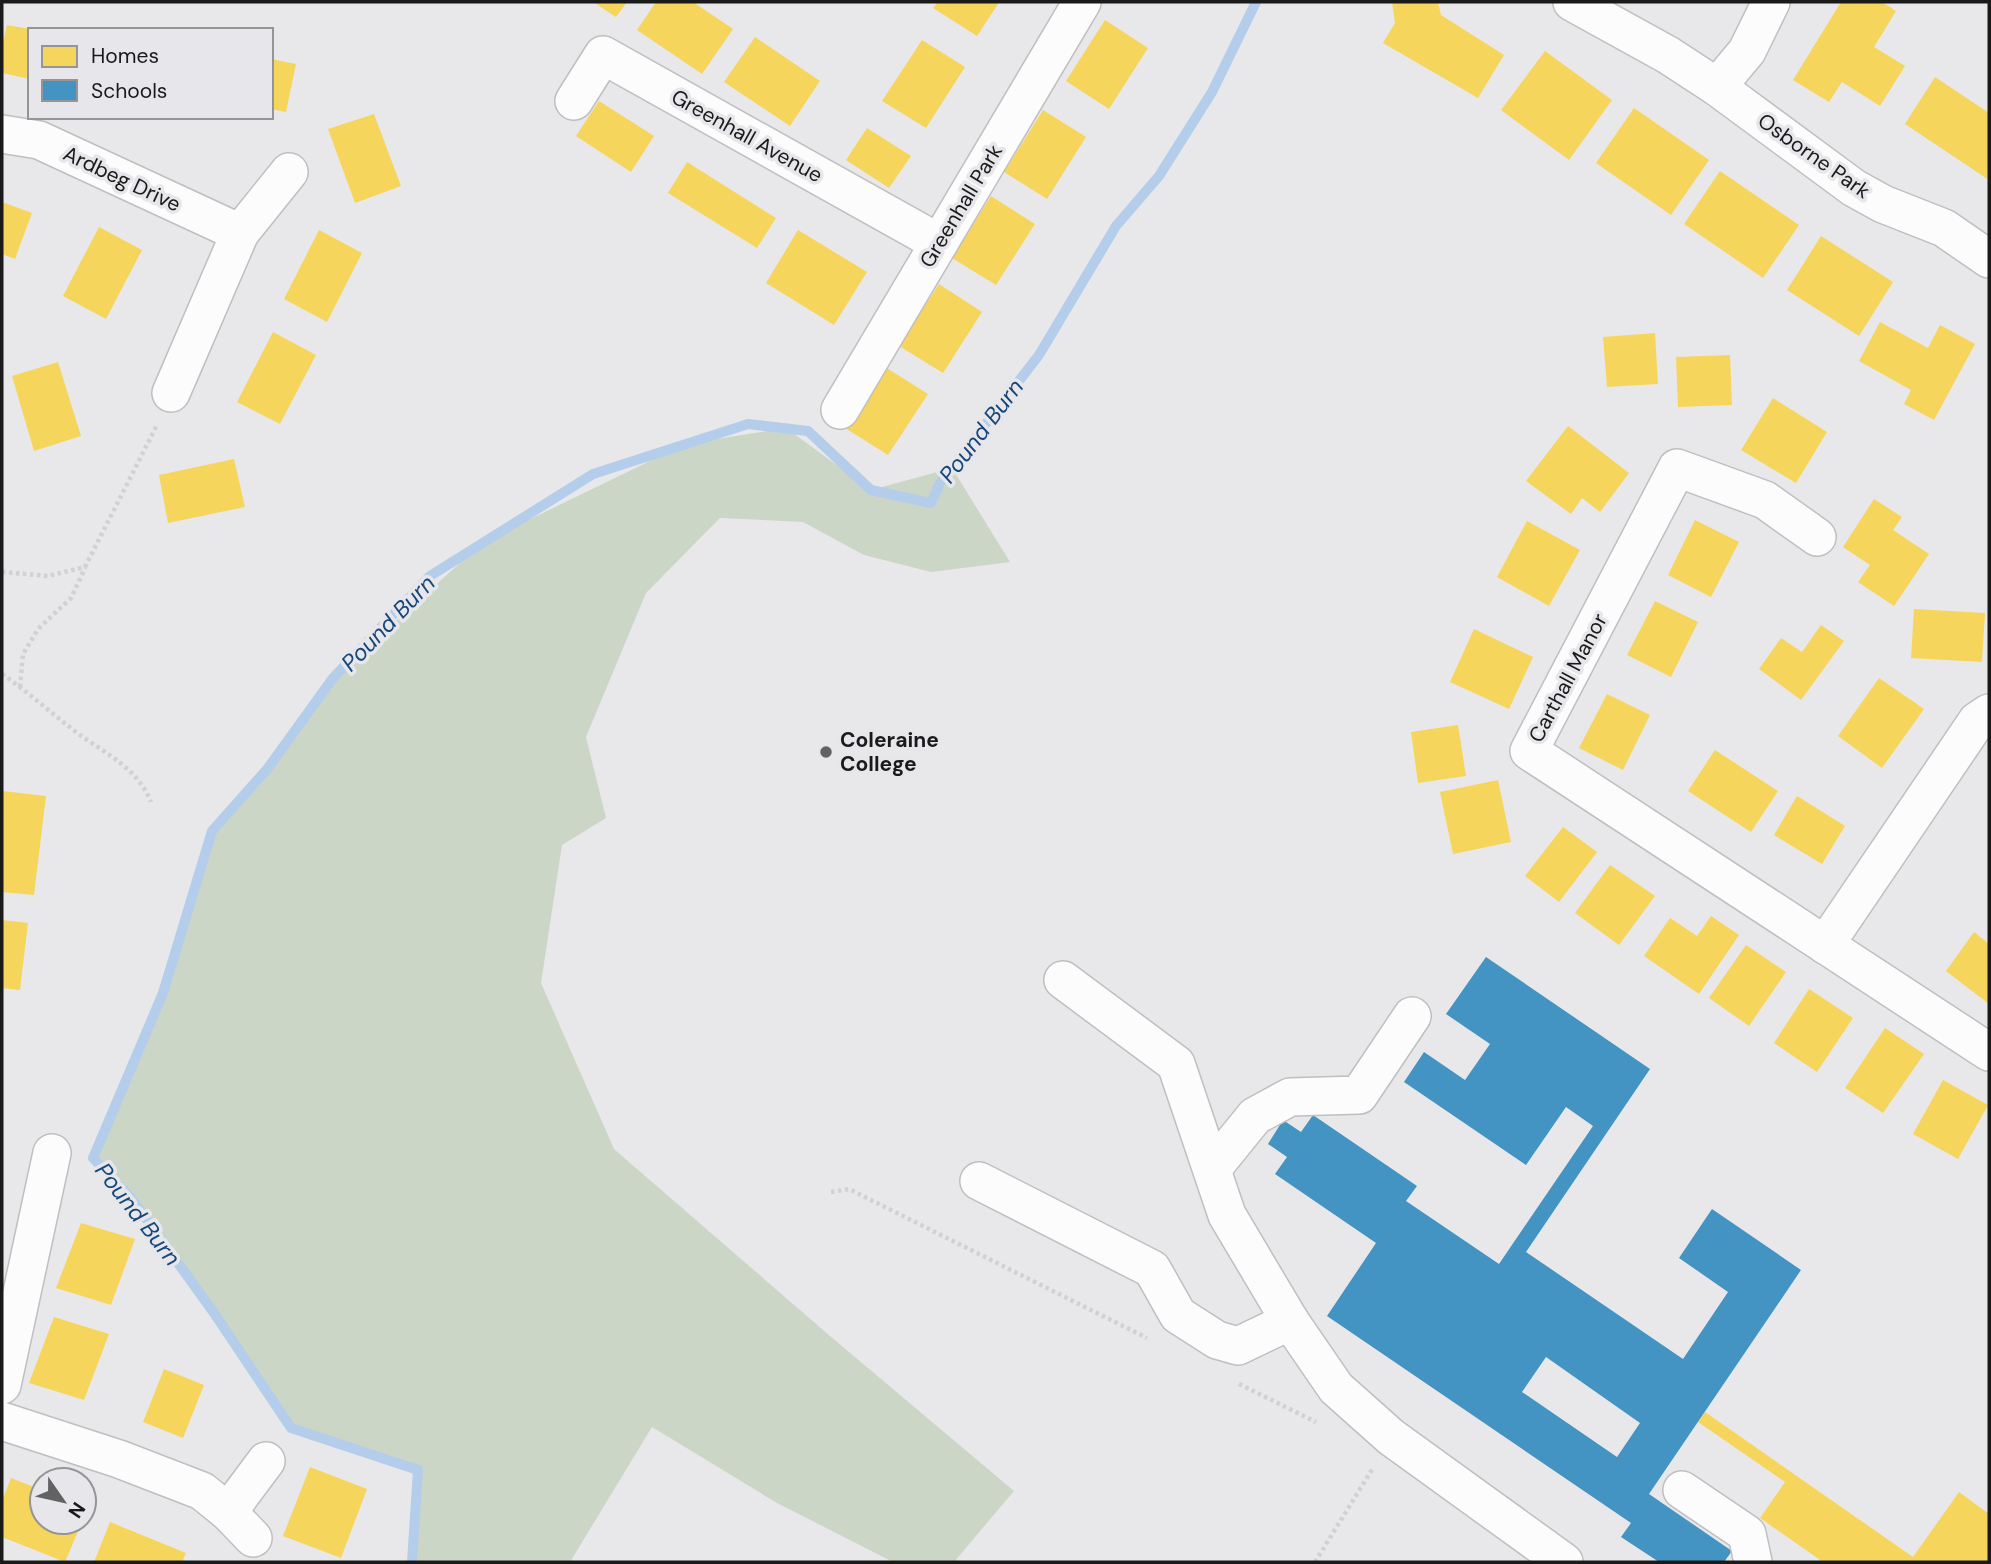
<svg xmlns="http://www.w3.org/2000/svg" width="1991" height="1564" font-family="'DM Sans',sans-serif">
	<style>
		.green { fill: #ccd6c7 }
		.homes { fill: #f6d55c }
		.schools { fill: #4393c3; fill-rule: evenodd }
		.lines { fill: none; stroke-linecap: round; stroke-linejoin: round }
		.stream { stroke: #b4cdeb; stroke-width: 10 }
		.minor-casing { stroke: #bfbfc1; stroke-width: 40 }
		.path { stroke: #d1d1d2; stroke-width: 4.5; stroke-dasharray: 3.5 3.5; stroke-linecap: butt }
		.minor { stroke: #fcfcfc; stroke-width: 37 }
		.poi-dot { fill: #626263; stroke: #e7e7eb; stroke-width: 2.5 }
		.labels { text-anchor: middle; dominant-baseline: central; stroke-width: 7; stroke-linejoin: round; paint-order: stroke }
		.street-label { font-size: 21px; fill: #1a1a1b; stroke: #e7e7eb }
		.poi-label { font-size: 21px; font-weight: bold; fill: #1a1a1b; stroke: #e7e7eb; text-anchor: start }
		.water-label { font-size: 23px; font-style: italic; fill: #15467a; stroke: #e7e7eb }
	</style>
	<rect width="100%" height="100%" fill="#e8e8ea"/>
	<polygon class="green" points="786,428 871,490 952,468 1010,562 931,572 864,555 803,522 720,518 646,593 586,737 606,818 562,845 541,983 614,1149 830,1336 1014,1491 954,1562 893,1562 777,1503 652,1427 570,1562 412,1562 418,1470 291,1428 214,1313 93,1158 163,993 212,831 333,678 483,542 685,444"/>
	<g class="homes">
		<polygon points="593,2 627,2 616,17"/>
		<polygon points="656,2 693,2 733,29 702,74 637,30"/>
		<polygon points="938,2 995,2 998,4 977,36 933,8"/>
		<polygon points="1392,2 1438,2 1441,15 1504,55 1478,98 1383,43 1395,23"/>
		<polygon points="1841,2 1882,2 1896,11 1874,47 1905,66 1880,106 1842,82 1829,102 1793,80"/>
		<polygon points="1105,20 1148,48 1109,109 1066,81"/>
		<polygon points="7,25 30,29 30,79 2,73 2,47"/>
		<polygon points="755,37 820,81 790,126 724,82"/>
		<polygon points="922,40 965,67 926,128 882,101"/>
		<polygon points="1545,51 1612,100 1569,160 1501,110"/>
		<polygon points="271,59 296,64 286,112 271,109"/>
		<polygon points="1935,77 1989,113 1989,180 1905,124"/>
		<polygon points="599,101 654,136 631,172 576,136"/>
		<polygon points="1634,108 1709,160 1671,215 1596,163"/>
		<polygon points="1043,110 1086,137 1047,199 1004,172"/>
		<polygon points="374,114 401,186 355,203 328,129"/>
		<polygon points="867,128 911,156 889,188 846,160"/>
		<polygon points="687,162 776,218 757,248 668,193"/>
		<polygon points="1720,171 1799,225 1763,278 1684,224"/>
		<polygon points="991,196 1035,224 996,285 952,258"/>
		<polygon points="2,202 32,213 15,259 2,254"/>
		<polygon points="99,227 142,250 106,319 63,296"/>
		<polygon points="319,230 362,253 327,322 284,299"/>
		<polygon points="798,230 867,272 834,325 766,283"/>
		<polygon points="1821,236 1893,282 1859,336 1787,290"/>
		<polygon points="939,284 982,312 943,373 899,346"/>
		<polygon points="1880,322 1928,348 1940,325 1975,344 1934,420 1904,404 1911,390 1859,361"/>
		<polygon points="273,332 316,355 280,424 237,402"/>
		<polygon points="1655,333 1658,384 1607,387 1603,337"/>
		<polygon points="1730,355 1732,405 1678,407 1676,357"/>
		<polygon points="58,362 81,436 34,451 12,376"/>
		<polygon points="885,367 928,394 888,455 845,428"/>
		<polygon points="1773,398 1827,432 1796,483 1741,450"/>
		<polygon points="1568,426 1629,473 1600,512 1582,498 1571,514 1526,481"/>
		<polygon points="234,459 245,507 168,523 159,475"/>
		<polygon points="1874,499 1902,517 1893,530 1929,554 1894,606 1858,582 1870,565 1843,547"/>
		<polygon points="1695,520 1739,542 1711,597 1668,575"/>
		<polygon points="1527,521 1580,550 1549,606 1497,577"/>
		<polygon points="1655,601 1698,622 1671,677 1627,655"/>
		<polygon points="1914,609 1985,613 1982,662 1911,658"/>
		<polygon points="1821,625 1844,641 1801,700 1759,669 1781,638 1802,652"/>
		<polygon points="1474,629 1533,657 1509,709 1450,682"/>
		<polygon points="1879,678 1924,709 1882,768 1838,736"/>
		<polygon points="1607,694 1650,715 1623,770 1579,748"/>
		<polygon points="1458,725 1466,776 1418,783 1411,732"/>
		<polygon points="1715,750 1778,791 1751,832 1688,791"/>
		<polygon points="1498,780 1511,842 1453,854 1440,792"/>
		<polygon points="3,791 46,796 34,895 2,892"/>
		<polygon points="1797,796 1845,826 1822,864 1774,835"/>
		<polygon points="1563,827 1597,852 1559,902 1525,876"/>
		<polygon points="1610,865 1655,896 1619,945 1575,913"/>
		<polygon points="1711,916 1739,935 1699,994 1644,956 1670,918 1697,936"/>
		<polygon points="2,920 28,923 20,990 2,988"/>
		<polygon points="1974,932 1989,944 1989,1004 1946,971"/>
		<polygon points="1746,945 1786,972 1749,1026 1709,998"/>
		<polygon points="1809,989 1853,1018 1817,1072 1774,1043"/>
		<polygon points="1885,1028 1924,1054 1883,1113 1845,1088"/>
		<polygon points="1943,1080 1988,1105 1958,1159 1913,1134"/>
		<polygon points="81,1223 135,1239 111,1305 56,1288"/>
		<polygon points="54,1317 109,1334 84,1400 29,1383"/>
		<polygon points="164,1369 204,1385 183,1438 143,1422"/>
		<polygon points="1705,1412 1913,1557 1959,1492 1989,1514 1989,1562 1823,1562 1760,1518 1785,1482 1698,1422"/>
		<polygon points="310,1467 367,1489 341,1558 283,1536"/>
		<polygon points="11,1478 42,1490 42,1522 82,1522 65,1562 2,1537 2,1501"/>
		<polygon points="110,1522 186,1553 182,1562 94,1562"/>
	</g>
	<path class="schools" d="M1486,957l164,112 -124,183 157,107 45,-67 -49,-34 33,-49 89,61 -152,224 83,57 -8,11h-65l-38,-25 10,-14 -304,-207 49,-73 -101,-69 12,-17 -19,-13 15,-24 18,12 12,-17 104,71 -11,15 93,63 94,-138 -27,-19 -40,58 -122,-83 20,-30 41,28 25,-36 -44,-30zM1546,1357l94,66 -23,34 -95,-65z"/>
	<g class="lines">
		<polyline class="stream" points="412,1562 418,1470 291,1428 214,1313 131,1198 93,1158 163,993 212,831 268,768 333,678 430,576 593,474 748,424 808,431 871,490 931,503 940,483 1039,355 1116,226 1159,176 1212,92 1256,2"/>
		<g class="minor-casing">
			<g id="minor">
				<polyline points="1572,2 1668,55 1717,87 1854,188 1883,204 1944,228 1989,259"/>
				<polyline points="1717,87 1747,51 1771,2"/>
				<polyline points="574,101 603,55 939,243"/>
				<polyline points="2,134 39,140 240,233"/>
				<polyline points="171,393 240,233 289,172"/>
				<polyline points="840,410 1082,2"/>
				<polyline points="1817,537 1765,500 1677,468 1529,751 1989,1052"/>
				<polyline points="1825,945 1977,721 1989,713"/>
				<polyline points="1063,980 1176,1064 1227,1215 1290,1321 1336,1388 1391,1437 1564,1562"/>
				<polyline points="1212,1169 1255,1116 1290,1097 1359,1095 1412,1016"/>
				<polyline points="979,1181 1152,1269 1178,1315 1217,1340 1238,1346 1290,1321"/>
				<polyline points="2,1385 52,1153"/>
				<polyline points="2,1421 119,1459 202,1491 228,1512 253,1538"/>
				<polyline points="1682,1490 1747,1534 1753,1562"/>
				<polyline points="228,1512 266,1461"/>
			</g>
		</g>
		<g class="path">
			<polyline points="2,572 48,576 85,567 157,425"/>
			<path d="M2,674c26,18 49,39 74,58 28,21 61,35 75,70"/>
			<polyline points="20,687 23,654 38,629 71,598 85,568"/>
			<polyline points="831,1192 849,1189 1147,1338"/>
			<polyline points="1239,1384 1316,1422"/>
			<polyline points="1315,1562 1373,1468"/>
		</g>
		<use href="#minor" class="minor"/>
	</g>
	<circle class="poi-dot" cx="826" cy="752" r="7"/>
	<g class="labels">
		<g class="street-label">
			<text transform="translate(747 136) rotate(29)">Greenhall Avenue</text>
			<text transform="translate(1814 156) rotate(35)">Osborne Park</text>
			<text transform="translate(122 179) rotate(25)">Ardbeg Drive</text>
			<text transform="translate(961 206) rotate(-59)">Greenhall Park</text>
			<text transform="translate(1568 678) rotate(-62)">Carthall Manor</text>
		</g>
		<g class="poi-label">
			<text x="840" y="740">Coleraine<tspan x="840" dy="24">College</tspan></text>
		</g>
		<g class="water-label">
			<text transform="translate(981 431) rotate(-53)">Pound Burn</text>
			<text transform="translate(388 623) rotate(-46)">Pound Burn</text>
			<text transform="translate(138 1214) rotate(52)">Pound Burn</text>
		</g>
	</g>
	<rect width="1991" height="1564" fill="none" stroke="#1a1a1b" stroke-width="7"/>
	<rect x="28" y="28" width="245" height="91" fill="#e7e7eb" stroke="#959598" stroke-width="2"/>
	<rect x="42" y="46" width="35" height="21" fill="#f6d55c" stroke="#959598" stroke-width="2"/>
	<text x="91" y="63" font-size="21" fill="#1a1a1b">Homes</text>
	<rect x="42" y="80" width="35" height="21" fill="#4393c3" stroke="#959598" stroke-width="2"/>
	<text x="91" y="98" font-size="21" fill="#1a1a1b">Schools</text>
	<g transform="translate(63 1501) rotate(124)"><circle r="33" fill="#e7e7eb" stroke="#959598" stroke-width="2"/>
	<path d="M0-5L12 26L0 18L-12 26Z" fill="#626263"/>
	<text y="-10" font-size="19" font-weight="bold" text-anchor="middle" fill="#1a1a1b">N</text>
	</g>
</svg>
